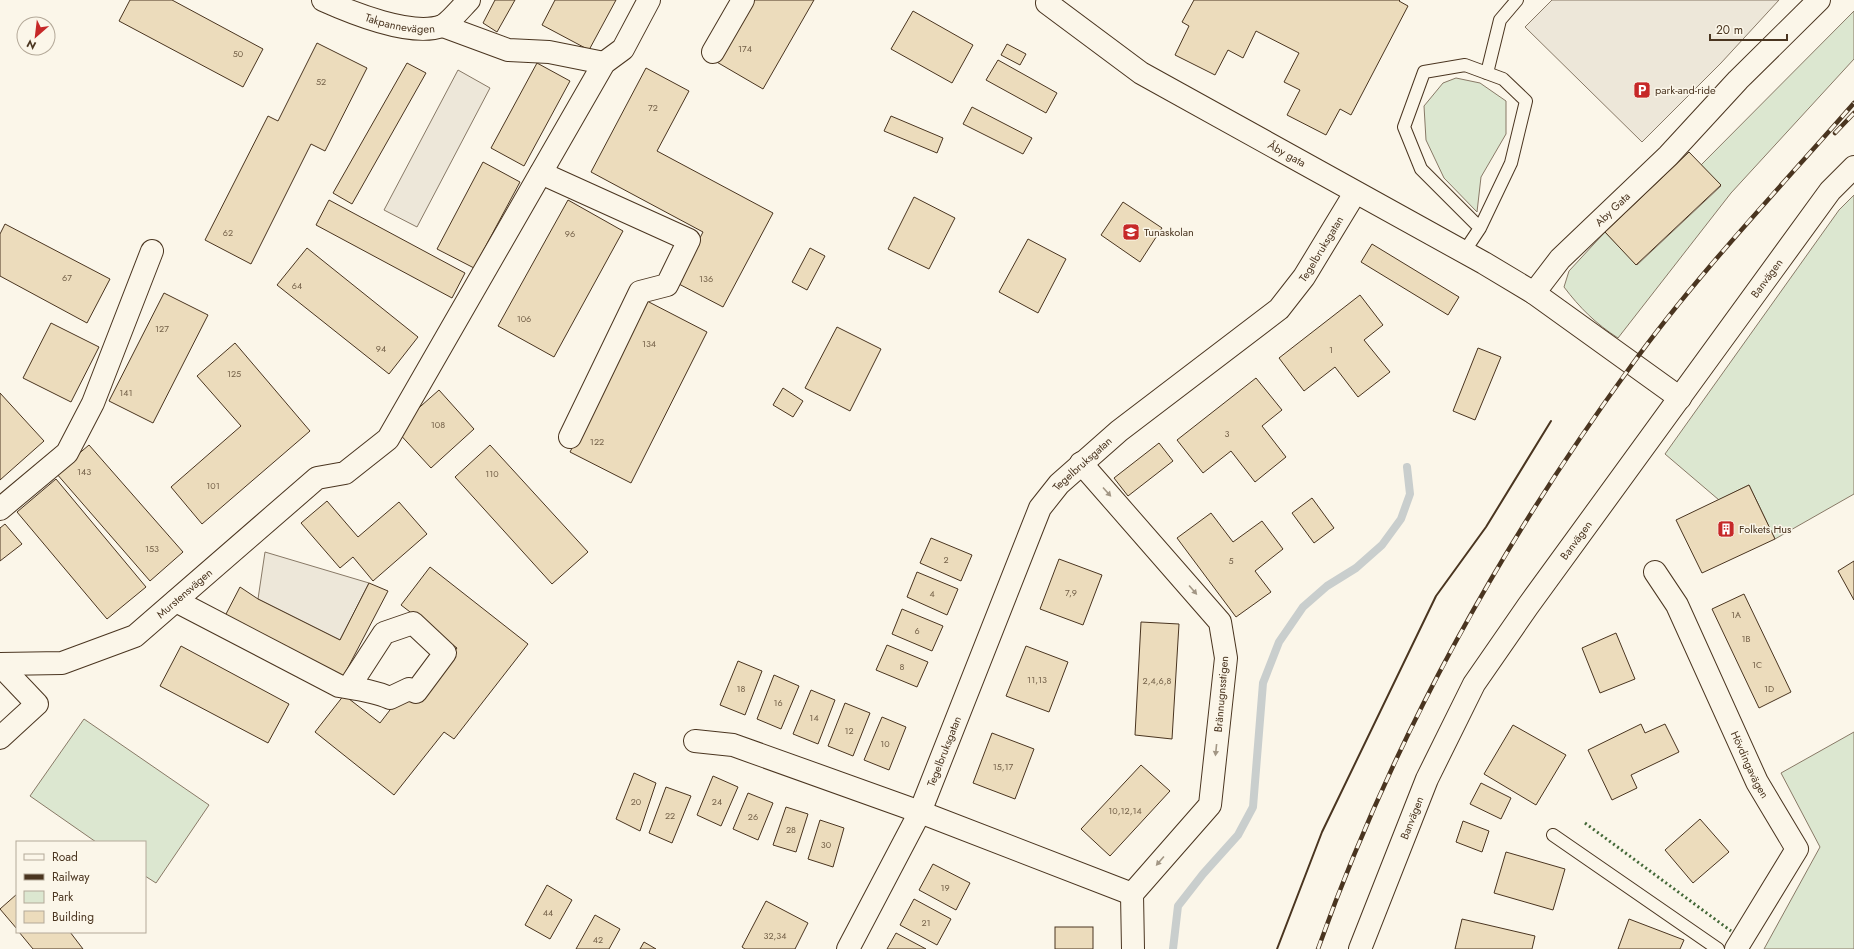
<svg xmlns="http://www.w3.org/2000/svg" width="1854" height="949" font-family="Jost,sans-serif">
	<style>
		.green { fill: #dce7d0; stroke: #887966 }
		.parking { fill: #ede7d9; stroke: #887966 }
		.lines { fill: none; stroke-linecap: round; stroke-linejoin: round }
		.stream { stroke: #c9cecd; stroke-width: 8 }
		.building { fill: #ecdcbc; stroke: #4a3520 }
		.service-casing { stroke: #4a3520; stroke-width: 14 }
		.minor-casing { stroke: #4a3520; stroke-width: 24 }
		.tertiary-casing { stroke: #4a3520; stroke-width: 24 }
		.service { stroke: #fbf6e9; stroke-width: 12 }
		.minor { stroke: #fbf6e9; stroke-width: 22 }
		.tertiary { stroke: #fbf6e9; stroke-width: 22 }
		.rail-casing { stroke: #4a3520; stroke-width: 4.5 }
		.rail { stroke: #fbf6e9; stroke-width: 3; stroke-dasharray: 9; stroke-linecap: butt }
		.hedge { stroke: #436837; stroke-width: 3; stroke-dasharray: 2 3; stroke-linecap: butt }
		.wall { stroke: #4a3520; stroke-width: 2 }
		.oneway { fill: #a29684 }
		.labels { text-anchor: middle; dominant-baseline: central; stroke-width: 3; stroke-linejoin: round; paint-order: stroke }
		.number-label { font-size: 9px; fill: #725f47 }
		.street-label { font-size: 11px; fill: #4a3520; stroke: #fbf6e9 }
		.poi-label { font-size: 11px; fill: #4a3520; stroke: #fbf6e9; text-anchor: start }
	</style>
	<rect width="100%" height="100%" fill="#fbf6e9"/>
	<g class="green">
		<path d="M1854,11v48l-123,134 -113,145c-22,-14 -39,-31 -54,-51l5,-16 36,-39 32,33 84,-79 -20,-21z"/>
		<polygon points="1456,78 1480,83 1506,101 1506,134 1481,177 1477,212 1444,178 1426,140 1424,106 1443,83"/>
		<polygon points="1854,195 1854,494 1775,539 1749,485 1719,500 1665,454 1839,210"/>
		<polygon points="84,719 209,805 156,883 145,876 145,842 96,842 30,796"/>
		<polygon points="1854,732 1854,949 1764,949 1820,847 1781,773"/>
	</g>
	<g class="parking">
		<polygon points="1552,0 1779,0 1721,63 1642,142 1525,27"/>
		<polygon points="458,70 490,88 417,227 384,210"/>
		<polygon points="265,552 369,583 340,640 258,599"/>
	</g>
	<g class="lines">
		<polyline class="stream" points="1173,949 1178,906 1203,874 1238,835 1253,807 1263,683 1279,642 1303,607 1327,586 1356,568 1382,545 1401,519 1410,494 1407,467"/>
	</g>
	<g class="building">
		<polygon points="130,0 172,0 263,49 243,87 119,21"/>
		<polygon points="495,0 515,0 497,32 483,23"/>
		<polygon points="555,0 616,0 589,50 542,25"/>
		<polygon points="750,0 814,0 763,89 715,61"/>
		<polygon points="1194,0 1400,0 1399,1 1408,6 1351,115 1340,109 1326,135 1287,115 1300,90 1284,82 1299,53 1256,31 1243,58 1228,50 1215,75 1175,55 1189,26 1182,22"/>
		<polygon points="913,11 973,45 952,83 891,49"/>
		<polygon points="317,43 367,68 325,151 311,144 251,264 205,240 268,116 278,121"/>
		<polygon points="1007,44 1026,54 1020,65 1001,55"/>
		<polygon points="998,60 1057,93 1046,113 986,80"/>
		<polygon points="407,63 426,73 352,204 333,193"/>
		<polygon points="537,63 570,81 524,166 491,148"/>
		<polygon points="646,68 689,91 657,151 773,213 723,307 677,283 703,232 591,172"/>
		<polygon points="972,107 1032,138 1023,154 963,124"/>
		<polygon points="891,116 943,138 937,153 884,131"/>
		<polygon points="1689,152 1721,185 1636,265 1605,232"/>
		<polygon points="483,162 520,182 474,268 437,249"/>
		<polygon points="914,197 955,218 929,269 888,249"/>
		<polygon points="329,200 465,273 452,298 316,225"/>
		<polygon points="568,200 623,231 554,357 498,326"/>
		<polygon points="1123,202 1162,228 1140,262 1101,235"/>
		<polygon points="5,224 110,279 87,323 0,276 0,234"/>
		<polygon points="1028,239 1066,259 1038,313 999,292"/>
		<polygon points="1372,244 1459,297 1448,315 1361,262"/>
		<polygon points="307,248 418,337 389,374 277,285"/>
		<polygon points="810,248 825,256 807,290 792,282"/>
		<polygon points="164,293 208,315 153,423 109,401"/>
		<polygon points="1360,295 1383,325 1364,340 1390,372 1358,397 1335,367 1304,391 1279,358"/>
		<polygon points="647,301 707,332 631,483 570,452"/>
		<polygon points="51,323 99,347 71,402 23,378"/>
		<polygon points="837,327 881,349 850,411 805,388"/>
		<polygon points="235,343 310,431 202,524 171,487 241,426 197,376"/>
		<polygon points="1478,348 1501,357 1475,420 1453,411"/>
		<polygon points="1256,378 1282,410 1262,426 1286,457 1255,482 1231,451 1203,473 1177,440"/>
		<polygon points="783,388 803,401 793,417 773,405"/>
		<polygon points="439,390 474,429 431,468 395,429"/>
		<polygon points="0,393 44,441 0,480"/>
		<polygon points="1159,443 1173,461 1128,496 1114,478"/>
		<polygon points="89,445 183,552 150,581 56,473"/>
		<polygon points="490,445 588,552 552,584 455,477"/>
		<polygon points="56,479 146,587 107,619 17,512"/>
		<polygon points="1749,485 1775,539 1702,573 1676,520"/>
		<polygon points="1312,498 1334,528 1314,543 1292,513"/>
		<polygon points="327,501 358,537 399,502 427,534 373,581 353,557 340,568 301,523"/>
		<polygon points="1211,513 1233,542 1262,521 1283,549 1255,571 1271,592 1236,617 1177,538"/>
		<polygon points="5,524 22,544 0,561 0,528"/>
		<polygon points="931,538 972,555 961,581 920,563"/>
		<polygon points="1059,559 1102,575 1083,625 1040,609"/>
		<polygon points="1854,561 1854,600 1838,571"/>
		<polygon points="430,567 528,644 454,739 444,732 394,795 315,732 344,695 380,723 403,693 415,703 457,648 401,605"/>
		<polygon points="917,572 958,589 947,615 907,597"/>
		<polygon points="369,583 388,591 343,677 225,616 240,587 258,599 340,640"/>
		<polygon points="1744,594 1791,692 1759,708 1712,609"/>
		<polygon points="902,609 943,626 932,651 892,634"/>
		<polygon points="1141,622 1179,624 1172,739 1135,735"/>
		<polygon points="1616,633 1635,679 1600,693 1582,648"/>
		<polygon points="887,645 928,662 917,687 876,670"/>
		<polygon points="181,646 289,704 268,743 160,686"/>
		<polygon points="1026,646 1068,662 1049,712 1006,696"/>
		<polygon points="738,661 762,671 745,715 720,705"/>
		<polygon points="774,675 799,686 781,729 757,719"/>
		<polygon points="811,690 835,700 818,744 793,734"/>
		<polygon points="845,703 870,713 853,756 828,746"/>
		<polygon points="882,717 906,727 889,770 864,760"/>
		<polygon points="1641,724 1645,733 1665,724 1679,752 1631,775 1637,788 1612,800 1588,750"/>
		<polygon points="1513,725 1566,755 1536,805 1484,774"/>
		<polygon points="992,733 1034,749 1015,799 973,783"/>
		<polygon points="1141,765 1170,791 1110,856 1081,829"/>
		<polygon points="634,773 656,783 640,831 616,819"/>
		<polygon points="713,776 738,787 721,826 697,815"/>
		<polygon points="1481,783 1511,798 1501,819 1470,804"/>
		<polygon points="666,787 691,796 672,843 649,833"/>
		<polygon points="748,793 773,803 758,840 733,829"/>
		<polygon points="786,807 808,814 796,852 773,845"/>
		<polygon points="1700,819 1729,852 1693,883 1665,850"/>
		<polygon points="820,820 844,828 833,867 808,859"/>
		<polygon points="1463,821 1489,831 1482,852 1456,842"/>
		<polygon points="1506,852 1565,869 1553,910 1494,893"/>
		<polygon points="933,864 970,883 956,910 919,890"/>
		<polygon points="547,885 572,900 550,939 525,925"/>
		<polygon points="17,894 17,929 0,909"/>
		<polygon points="914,899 951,919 937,945 900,925"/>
		<polygon points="766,901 808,923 795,949 745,949 742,947"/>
		<polygon points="595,915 620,929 609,949 576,949"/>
		<polygon points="1462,919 1535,936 1532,949 1455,949"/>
		<polygon points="1629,919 1684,940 1680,949 1618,949"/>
		<rect x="1055" y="927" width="38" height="22"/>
		<polygon points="19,932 70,932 83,949 33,949"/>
		<polygon points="896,933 926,949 887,949"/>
		<polygon points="644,942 656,949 640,949"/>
	</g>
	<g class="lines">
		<g class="service-casing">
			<g id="service">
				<polyline points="1487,73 1500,20 1517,0"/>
				<polyline points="1464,252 1480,228 1511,163 1526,101 1503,79 1465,65 1424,72 1404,127 1421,169 1480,228"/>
				<polyline points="1553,835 1718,949"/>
			</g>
		</g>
		<g class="minor-casing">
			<g id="minor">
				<path id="s1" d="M323,0c29,13 89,37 119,26 7,-3 21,-20 27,-26"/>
				<path id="s2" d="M1047,3l94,70 343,190 50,30"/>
				<polyline points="443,26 508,50 549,52 604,63"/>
				<polyline points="713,52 743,0"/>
				<polyline points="541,173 689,240 667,285 640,292 570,437"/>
				<path id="s3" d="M1680,398l-146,-105 26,-34 108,-103 70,-76 81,-80"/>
				<polyline points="1081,463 1220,622 1226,658 1210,805 1132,894 1133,949"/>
				<polyline points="0,509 67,453 93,403 152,251"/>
				<path id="s4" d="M1655,572l22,33 80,177 40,67 -61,100"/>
				<path d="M176,601l163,85c18,3 35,5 51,12l19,-9 7,3 29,-39 -32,-30 -29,10 -35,54"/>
				<path id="s5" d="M0,664l62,-1 73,-27 182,-158 28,-5 43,-34 216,-376 19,-14 26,-49"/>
				<polyline points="0,665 37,704 0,738"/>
				<polyline points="695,741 733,745 920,812 1132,894"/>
				<path id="s6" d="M848,949l72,-137 120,-304 19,-24 60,-53 160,-122 25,-32 51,-84"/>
			</g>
		</g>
		<g class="tertiary-casing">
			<g id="tertiary">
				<path id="s7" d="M1360,949l67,-170 47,-95 54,-78 302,-415 24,-24"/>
			</g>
		</g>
		<use href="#service" class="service"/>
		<use href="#minor" class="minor"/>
		<use href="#tertiary" class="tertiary"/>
		<g class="rail-casing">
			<g id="rail">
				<polyline points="1835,133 1854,113"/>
				<path d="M1318,949c74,-208 183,-405 313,-583 68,-94 148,-177 223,-263"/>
			</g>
		</g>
		<use href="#rail" class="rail"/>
		<polyline class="hedge" points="1585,823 1731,931"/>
		<polyline class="wall" points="1277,949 1322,832 1436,596 1486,527 1551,421"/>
	</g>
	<defs><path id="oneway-solid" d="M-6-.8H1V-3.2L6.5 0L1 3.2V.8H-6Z"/></defs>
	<g class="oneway">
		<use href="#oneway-solid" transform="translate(1107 492) rotate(48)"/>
		<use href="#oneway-solid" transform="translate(1193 590) rotate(49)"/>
		<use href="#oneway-solid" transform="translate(1216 750) rotate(96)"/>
		<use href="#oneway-solid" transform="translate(1160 861) rotate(131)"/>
	</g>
	<defs>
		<g id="parking-square" transform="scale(0.9)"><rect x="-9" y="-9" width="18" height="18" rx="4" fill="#c62828" stroke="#fbf6e9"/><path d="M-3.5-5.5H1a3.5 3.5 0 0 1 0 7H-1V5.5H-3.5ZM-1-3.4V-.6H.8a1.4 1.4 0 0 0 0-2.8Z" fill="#fff"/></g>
		<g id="school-square" transform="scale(0.9)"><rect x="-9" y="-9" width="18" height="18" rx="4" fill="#c62828" stroke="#fbf6e9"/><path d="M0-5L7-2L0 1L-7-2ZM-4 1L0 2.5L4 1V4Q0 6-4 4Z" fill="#fff"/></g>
		<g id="building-square" transform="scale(0.9)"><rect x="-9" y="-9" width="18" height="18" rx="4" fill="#c62828" stroke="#fbf6e9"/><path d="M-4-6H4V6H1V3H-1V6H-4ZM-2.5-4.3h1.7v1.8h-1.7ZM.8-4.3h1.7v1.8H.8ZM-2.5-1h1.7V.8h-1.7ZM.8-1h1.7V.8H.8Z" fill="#fff"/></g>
	</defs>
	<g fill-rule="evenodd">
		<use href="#parking-square" x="1642" y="90"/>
		<use href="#school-square" x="1131" y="232"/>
		<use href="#building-square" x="1726" y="529"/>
	</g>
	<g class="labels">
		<g class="number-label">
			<text x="745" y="48">174</text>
			<text x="238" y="53">50</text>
			<text x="321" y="81">52</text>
			<text x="653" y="107">72</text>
			<text x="228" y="232">62</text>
			<text x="570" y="233">96</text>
			<text x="67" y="277">67</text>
			<text x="706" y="278">136</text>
			<text x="297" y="285">64</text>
			<text x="524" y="318">106</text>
			<text x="162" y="328">127</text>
			<text x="649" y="343">134</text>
			<text x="381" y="348">94</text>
			<text x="1331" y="349">1</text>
			<text x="234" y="373">125</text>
			<text x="126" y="392">141</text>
			<text x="438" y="424">108</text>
			<text x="1227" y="433">3</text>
			<text x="597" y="441">122</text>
			<text x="84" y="471">143</text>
			<text x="492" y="473">110</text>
			<text x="213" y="485">101</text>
			<text x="152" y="548">153</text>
			<text x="946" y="559">2</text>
			<text x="1231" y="560">5</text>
			<text x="1071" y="592">7,9</text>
			<text x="932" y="593">4</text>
			<text x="1736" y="614">1A</text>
			<text x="917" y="630">6</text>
			<text x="1746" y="638">1B</text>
			<text x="1757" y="664">1C</text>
			<text x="902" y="666">8</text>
			<text x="1037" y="679">11,13</text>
			<text x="1157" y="680">2,4,6,8</text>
			<text x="741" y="688">18</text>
			<text x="1769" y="688">1D</text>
			<text x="778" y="702">16</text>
			<text x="814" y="717">14</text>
			<text x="849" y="730">12</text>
			<text x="885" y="743">10</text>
			<text x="1003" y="766">15,17</text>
			<text x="636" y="801">20</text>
			<text x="717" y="801">24</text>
			<text x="1125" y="810">10,12,14</text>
			<text x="670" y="815">22</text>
			<text x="753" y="816">26</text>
			<text x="791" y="829">28</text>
			<text x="826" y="844">30</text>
			<text x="945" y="887">19</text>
			<text x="548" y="912">44</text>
			<text x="926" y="922">21</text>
			<text x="775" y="935">32,34</text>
			<text x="598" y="939">42</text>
		</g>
		<g class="street-label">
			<text stroke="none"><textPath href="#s1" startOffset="81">Takpannevägen</textPath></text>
			<text stroke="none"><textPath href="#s2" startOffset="284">Åby gata</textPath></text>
			<text stroke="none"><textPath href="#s3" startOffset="295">Aby Gata</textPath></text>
			<text stroke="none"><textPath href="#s6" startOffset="867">Tegelbruksgatan</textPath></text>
			<text stroke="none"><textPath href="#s7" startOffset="789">Banvägen</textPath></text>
			<text stroke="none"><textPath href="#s6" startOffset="543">Tegelbruksgatan</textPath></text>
			<text stroke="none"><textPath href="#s7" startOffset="465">Banvägen</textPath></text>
			<text stroke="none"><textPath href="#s5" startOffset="205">Murstensvägen</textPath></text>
			<text transform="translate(1221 694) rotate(-85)">Brännugnsstigen</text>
			<text stroke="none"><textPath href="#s6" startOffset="220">Tegelbruksgatan</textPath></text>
			<text stroke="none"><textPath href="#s4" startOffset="215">Hövdingavägen</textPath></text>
			<text stroke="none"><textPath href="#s7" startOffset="141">Banvägen</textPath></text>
		</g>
		<g class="poi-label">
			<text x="1655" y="90">park-and-ride</text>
			<text x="1144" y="232">Tunaskolan</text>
			<text x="1739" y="529">Folkets Hus</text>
		</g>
	</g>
	<rect x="16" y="841" width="130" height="92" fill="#fbf6e9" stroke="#b4a999"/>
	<rect x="24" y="854" width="20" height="6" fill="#fbf6e9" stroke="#b4a999"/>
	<text x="52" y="861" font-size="12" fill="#4a3520">Road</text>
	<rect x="24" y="874" width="20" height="6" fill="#4a3520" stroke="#b4a999"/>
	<text x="52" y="881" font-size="12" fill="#4a3520">Railway</text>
	<rect x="24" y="891" width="20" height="12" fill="#dce7d0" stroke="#b4a999"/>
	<text x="52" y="901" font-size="12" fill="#4a3520">Park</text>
	<rect x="24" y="911" width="20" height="12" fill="#ecdcbc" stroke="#b4a999"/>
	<text x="52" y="921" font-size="12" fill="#4a3520">Building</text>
	<g transform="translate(36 36) rotate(208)"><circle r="19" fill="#fbf6e9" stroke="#b4a999"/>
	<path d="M0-3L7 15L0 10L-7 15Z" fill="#c62828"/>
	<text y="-6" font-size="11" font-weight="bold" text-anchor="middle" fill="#4a3520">N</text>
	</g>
	<path d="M1710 34v6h77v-6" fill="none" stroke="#4a3520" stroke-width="2"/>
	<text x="1716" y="34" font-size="12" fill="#4a3520" stroke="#fbf6e9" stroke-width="3" paint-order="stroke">20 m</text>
</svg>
